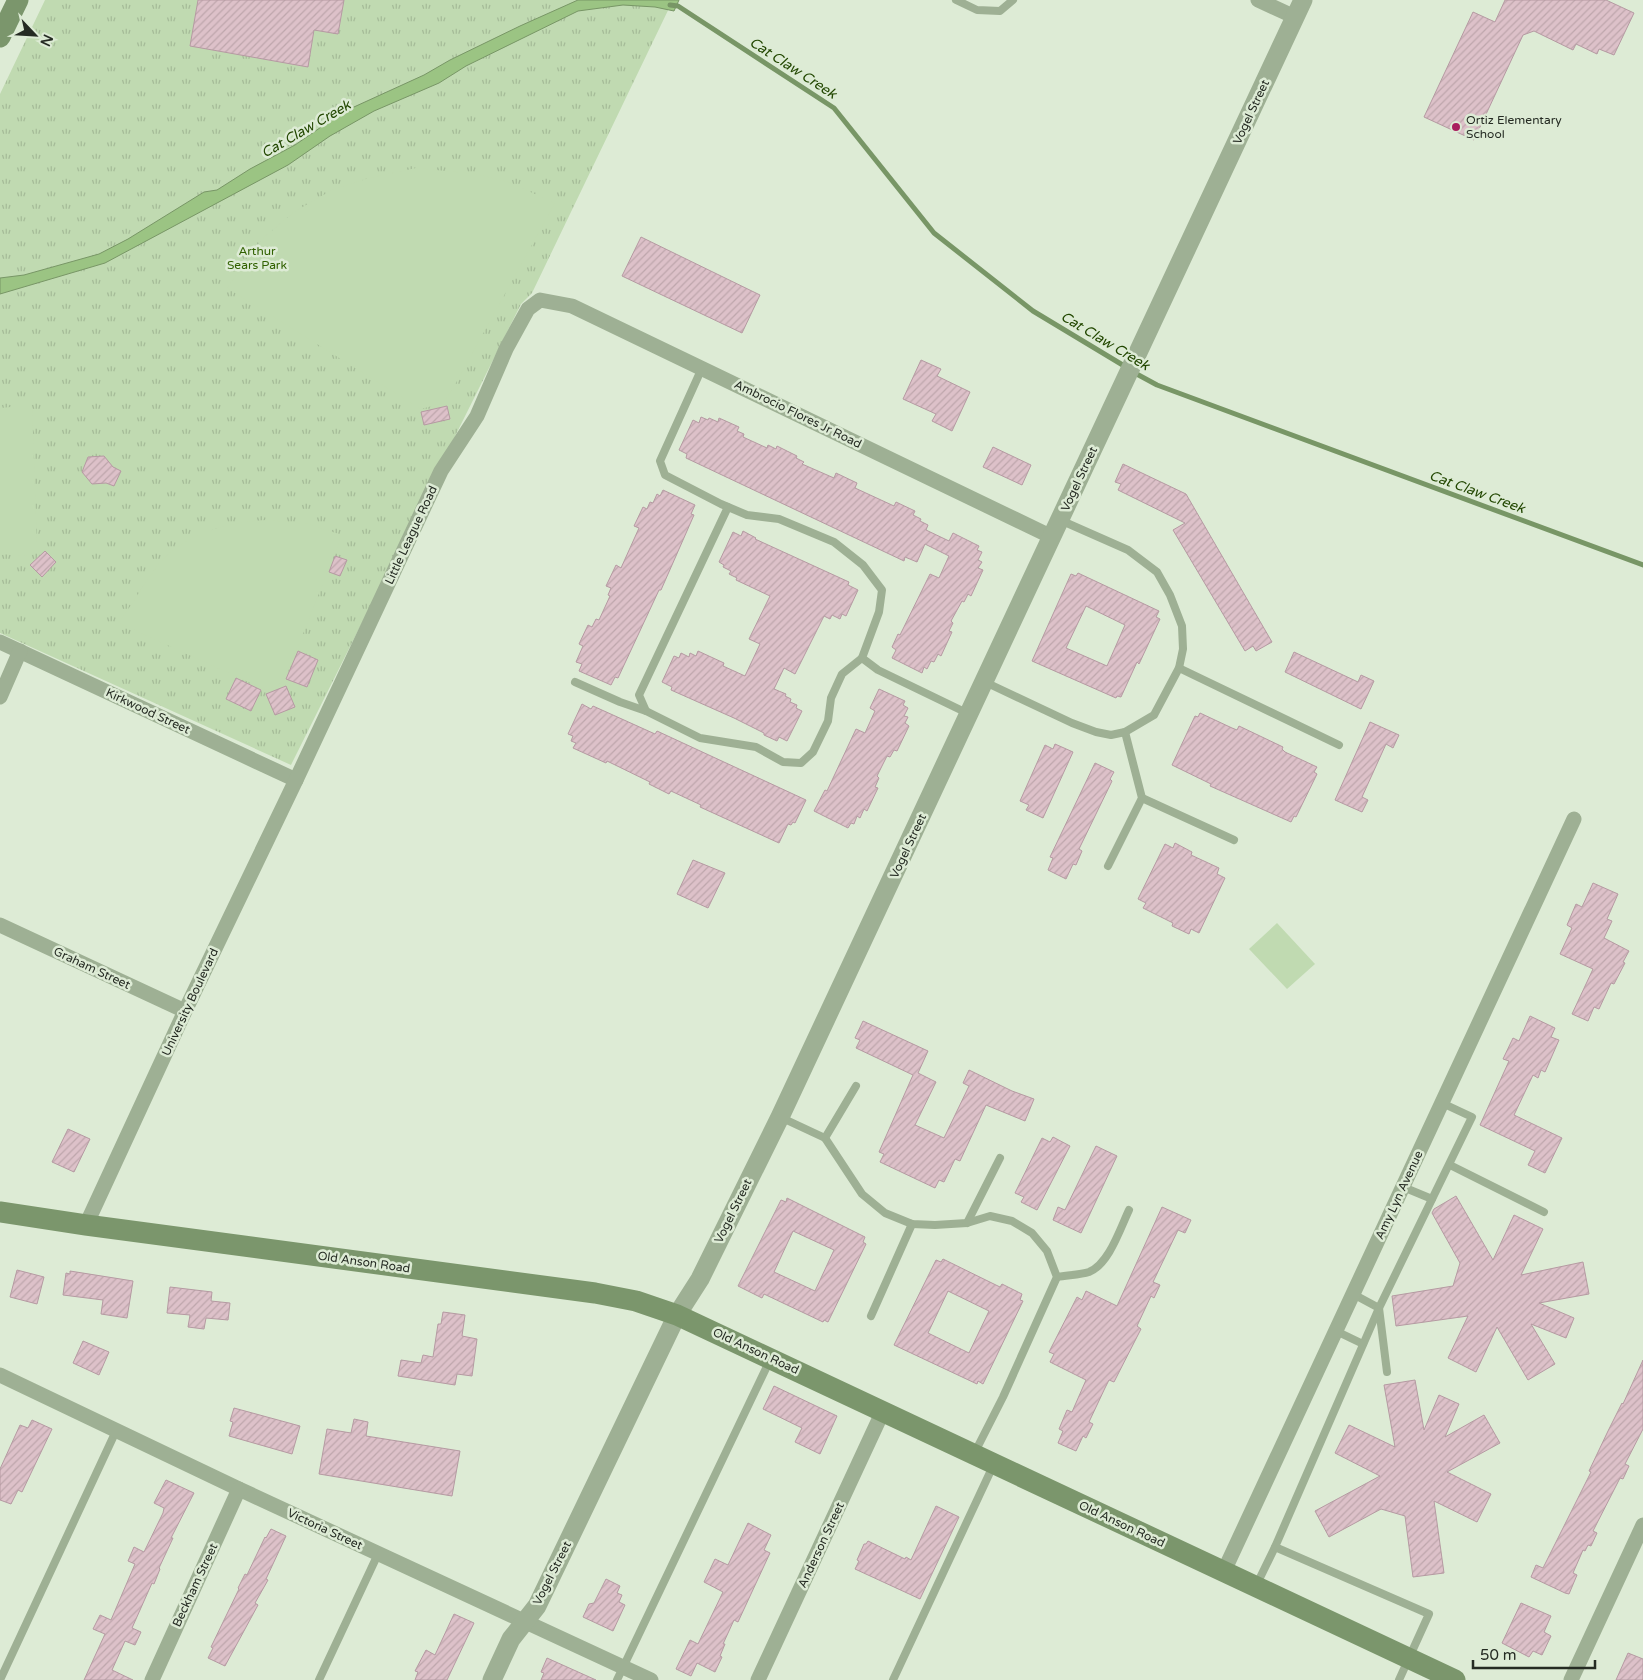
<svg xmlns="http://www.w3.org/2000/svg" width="1643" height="1680" font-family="'Varela Round',sans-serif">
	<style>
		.grass { fill: url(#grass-tufts) }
		.pitch { fill: #c0dab1 }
		.water { fill: #9bc483; stroke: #789666 }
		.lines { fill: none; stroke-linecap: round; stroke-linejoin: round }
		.stream { stroke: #789666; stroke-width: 5 }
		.building { fill: url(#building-hatch); stroke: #b59aa2; fill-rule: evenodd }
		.service { stroke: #9eb094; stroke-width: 8 }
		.minor { stroke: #9eb094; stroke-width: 15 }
		.tertiary { stroke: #9eb094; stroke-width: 19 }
		.secondary { stroke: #7b966c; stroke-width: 21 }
		.poi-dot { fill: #a91d5e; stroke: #ddebd5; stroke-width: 2 }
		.labels { text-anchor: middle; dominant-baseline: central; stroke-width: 5; stroke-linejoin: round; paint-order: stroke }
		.street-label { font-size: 12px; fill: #252b23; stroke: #ddebd5 }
		.poi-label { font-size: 12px; fill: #252b23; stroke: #ddebd5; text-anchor: start }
		.park-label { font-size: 12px; fill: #316100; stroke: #ddebd5 }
		.water-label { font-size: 14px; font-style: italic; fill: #224700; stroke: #ddebd5 }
	</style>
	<defs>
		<pattern id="grass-tufts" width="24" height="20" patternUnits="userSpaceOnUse" patternTransform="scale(1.25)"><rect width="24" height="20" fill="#c0dab1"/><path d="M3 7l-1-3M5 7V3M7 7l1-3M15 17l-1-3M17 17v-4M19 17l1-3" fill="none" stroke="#a5bb98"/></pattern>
		<pattern id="building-hatch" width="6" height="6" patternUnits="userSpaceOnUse" patternTransform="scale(1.25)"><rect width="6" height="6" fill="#ddc1c9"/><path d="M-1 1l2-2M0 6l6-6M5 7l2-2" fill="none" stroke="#bea6ac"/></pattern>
	</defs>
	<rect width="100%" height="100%" fill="#ddebd5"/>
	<polygon class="grass" points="45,0 673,0 532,293 521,304 291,765 0,633 0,94"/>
	<g class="pitch">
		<polygon points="416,168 476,174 508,182 555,203 452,390 443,403 421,409 227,288 262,239 294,212 332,190 369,178"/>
		<polygon points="11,407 32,407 37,547 27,556 0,554 0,408"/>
		<path d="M268,520l40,4 34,11 -58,147 -18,8 -147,-67c13,-19 25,-39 39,-58 25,-31 72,-44 110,-45z"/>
		<polygon points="1277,923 1315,964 1287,989 1249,949"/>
	</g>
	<polygon class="water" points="578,0 679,0 674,11 655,7 623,5 578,11 466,66 439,83 374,111 330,136 288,165 105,263 0,294 0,278 24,275 99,254 128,239 204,192 217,190 250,169 295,145 343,112 424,75 450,60 520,26"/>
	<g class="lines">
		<g class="stream">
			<polyline points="670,5 678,6 834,108 934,233 1033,311 1126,367"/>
			<polyline points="1133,372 1157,385 1643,565"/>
		</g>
	</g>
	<g class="building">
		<polygon points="198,0 344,0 338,34 314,30 308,67 190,46"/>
		<polygon points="1505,0 1606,0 1634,13 1614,55 1599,49 1597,54 1576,44 1573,50 1534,31 1523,35 1474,140 1424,117 1473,12 1495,22"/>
		<polygon points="641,237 760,295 742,333 622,276"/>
		<polygon points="921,360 941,369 937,376 970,392 952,431 932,421 936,414 903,399"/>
		<polygon points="447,406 450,419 424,425 421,412"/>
		<polygon points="701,417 708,420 709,418 718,422 719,418 739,427 737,431 744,434 743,437 767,448 768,445 776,449 777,446 797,456 796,458 804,462 802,464 834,478 836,473 857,483 855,488 894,506 896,502 915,511 913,515 921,519 920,521 928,525 926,530 949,541 953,533 979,546 977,550 982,552 978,560 982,562 978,568 983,570 971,596 968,594 964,602 962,601 951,621 953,623 949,631 952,632 941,656 938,654 934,662 931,661 927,669 924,667 922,673 892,658 896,650 892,647 898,634 900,635 930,574 939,578 949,556 925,544 917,562 905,557 904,561 686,458 687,454 679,450 693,420 699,423"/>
		<polygon points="993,447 1031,465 1022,485 983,467"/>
		<polygon points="104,456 113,467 121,471 114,486 106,483 92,484 82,472 88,457"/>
		<polygon points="1123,464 1186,494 1272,642 1256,651 1253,646 1245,651 1173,530 1185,523 1118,490 1121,484 1115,482"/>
		<polygon points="663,490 695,505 691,514 694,515 661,590 659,590 618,678 615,677 611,685 579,671 582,664 576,662 583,646 579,644 588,625 592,627 596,619 599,620 610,596 608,595 611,588 606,586 616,565 621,568 639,528 634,526 643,507 647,509 650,502 653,503 657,494 660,496"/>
		<polygon points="743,531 756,538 755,539 849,582 848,585 858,590 846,616 842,614 840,619 832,615 830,619 824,616 795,674 784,668 774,689 786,694 785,696 791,699 790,702 797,705 796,708 802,711 787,741 779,737 777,741 764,735 764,733 734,718 671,690 672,687 662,682 674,656 679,658 681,653 689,657 690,653 696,656 698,651 724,663 723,666 745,676 760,644 749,639 770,596 736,580 737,578 729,574 731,571 723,567 724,565 719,562 733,532 741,536"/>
		<polygon points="45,551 56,562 42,577 30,565"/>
		<polygon points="335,556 347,560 340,576 329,572"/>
		<path d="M1078,573l81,38 -3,6 4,2 -21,45 -2,-2 -16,35 -4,-1 -1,2 -84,-37 39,-87 5,2zM1086,606l39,19 -18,41 -41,-18z"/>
		<polygon points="298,651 318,660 307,687 286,679"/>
		<polygon points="1294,652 1358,682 1361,675 1374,681 1361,709 1285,672"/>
		<polygon points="236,678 261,690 251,711 226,699"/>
		<polygon points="286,686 295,707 275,715 266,694"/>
		<polygon points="879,689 905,701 903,705 908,708 904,716 908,717 905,723 909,726 897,751 894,750 890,757 887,756 877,776 879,778 875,787 878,788 867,811 864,809 860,818 857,816 854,824 851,823 848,828 814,811 825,790 827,791 856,729 865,733 875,711 870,708"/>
		<polygon points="582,704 591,709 593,706 655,734 657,731 806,800 795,823 793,822 791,825 788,824 779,843 700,807 701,805 671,791 669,794 649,784 650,782 607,761 606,763 573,748 576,743 571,741 573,736 568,734"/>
		<polygon points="1200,713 1232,728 1237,730 1239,726 1283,747 1282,749 1285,752 1317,767 1314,772 1317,774 1296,817 1294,816 1291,822 1210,786 1211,784 1172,765 1195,716 1198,717"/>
		<polygon points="1370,722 1399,735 1393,748 1386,744 1362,797 1368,800 1362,812 1335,800"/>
		<polygon points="1055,744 1073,752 1043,818 1026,810 1029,805 1020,801 1045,745 1053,749"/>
		<polygon points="1095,763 1114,772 1110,779 1112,781 1079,849 1082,851 1076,865 1073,864 1066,879 1048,870 1053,858 1050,857"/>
		<polygon points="1175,843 1192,852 1191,855 1219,868 1217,874 1225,878 1199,933 1191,929 1189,934 1172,926 1173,923 1143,908 1146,903 1138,899 1165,844 1173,848"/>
		<polygon points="693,860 725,873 708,908 677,894"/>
		<polygon points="1593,883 1618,894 1607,919 1612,921 1604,938 1629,951 1623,962 1625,963 1614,984 1611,983 1599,1009 1594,1007 1588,1021 1572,1014 1593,969 1560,954 1572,928 1567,925 1576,904 1582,907"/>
		<polygon points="1530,1016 1555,1028 1551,1037 1559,1040 1545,1072 1541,1070 1538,1078 1533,1075 1514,1115 1562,1138 1545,1173 1528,1165 1535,1151 1480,1125 1509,1061 1503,1059 1513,1038 1519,1041"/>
		<polygon points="863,1021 928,1051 918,1073 936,1082 915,1125 944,1138 969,1086 963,1083 969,1070 1012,1091 1034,1099 1025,1121 986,1105 960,1161 955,1159 944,1182 939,1180 935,1188 880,1162 884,1154 879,1152 913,1075 856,1048 860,1040 855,1038"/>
		<polygon points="68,1129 90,1139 74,1172 52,1162"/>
		<polygon points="1053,1137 1070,1146 1037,1210 1021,1202 1024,1197 1015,1193 1042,1138 1050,1142"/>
		<polygon points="1096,1146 1117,1156 1081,1233 1053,1220 1058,1207 1065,1210"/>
		<polygon points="1456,1196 1493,1260 1514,1215 1543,1229 1521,1275 1583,1262 1589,1294 1539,1303 1574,1318 1566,1338 1531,1324 1555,1364 1528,1380 1497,1327 1476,1372 1448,1358 1468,1316 1396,1326 1392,1296 1453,1286 1460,1263 1432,1213 1434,1209"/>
		<path d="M787,1198l78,39 -2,5 3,2 -38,78 -4,-2 -1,2 -59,-28 -2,4 -24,-12 43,-86 5,2zM793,1231l41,19 -19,41 -41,-19z"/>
		<polygon points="1162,1207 1191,1220 1185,1233 1178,1230 1153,1282 1160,1285 1154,1298 1151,1296 1137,1326 1141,1329 1114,1382 1109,1380 1105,1388 1089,1422 1093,1424 1086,1438 1083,1436 1076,1451 1058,1443 1063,1431 1059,1429 1067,1410 1072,1412 1086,1380 1050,1362 1054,1354 1049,1352 1077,1297 1082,1300 1086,1291 1117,1306"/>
		<path d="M943,1259l57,28 2,-3 20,10 -2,6 3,1 -40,83 -5,-3 -1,3 -83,-39 42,-85 5,2zM948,1291l41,20 -20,42 -41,-20z"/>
		<polygon points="17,1270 44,1277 37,1304 10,1297"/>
		<polygon points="70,1271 133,1281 127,1318 101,1314 103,1300 63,1295 66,1273 70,1274"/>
		<polygon points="170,1287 212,1292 211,1301 230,1303 228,1320 206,1318 204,1329 188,1327 190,1315 167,1313"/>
		<polygon points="443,1312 465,1315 462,1336 477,1339 472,1376 457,1374 455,1385 398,1376 401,1360 421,1363 423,1355 433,1357 438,1324 441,1324"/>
		<polygon points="83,1341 109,1352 99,1375 73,1363"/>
		<polygon points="1643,1360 1643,1429 1625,1464 1629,1466 1623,1479 1620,1478 1617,1484 1593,1531 1597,1533 1591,1546 1588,1545 1585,1551 1583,1550 1573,1573 1577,1575 1569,1594 1565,1593 1531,1577 1536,1565 1543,1568 1591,1472 1589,1471 1608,1431 1622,1403 1623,1404"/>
		<polygon points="1415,1380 1424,1430 1439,1395 1459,1404 1445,1437 1484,1415 1500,1443 1447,1472 1491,1494 1477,1522 1434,1501 1444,1573 1413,1577 1405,1516 1381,1509 1329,1537 1315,1511 1380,1476 1335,1453 1349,1425 1395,1447 1384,1385"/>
		<polygon points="774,1386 837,1416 820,1454 795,1442 802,1428 763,1409"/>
		<polygon points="234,1408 300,1426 292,1454 229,1436 233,1422 230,1421"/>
		<polygon points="354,1419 368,1422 366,1436 460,1451 452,1496 319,1474 327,1429 351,1433"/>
		<polygon points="32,1420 52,1429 22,1492 18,1490 11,1504 0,1500 0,1469 20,1425 28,1428"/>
		<polygon points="166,1480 194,1493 171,1538 173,1538 159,1568 160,1569 154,1584 152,1583 132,1628 141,1632 135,1645 125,1641 112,1670 133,1680 84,1680 105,1634 93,1629 100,1615 111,1620 135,1564 128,1561 134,1547 144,1552 163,1513 164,1508 154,1503"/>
		<polygon points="936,1506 959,1517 920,1599 855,1569 859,1561 857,1560 864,1544 866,1544 868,1541 905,1559 906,1557 911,1560"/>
		<polygon points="748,1523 771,1535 764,1550 770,1553 738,1622 734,1620 723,1644 725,1644 720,1656 722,1657 715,1672 697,1663 691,1676 676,1669 690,1640 698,1644 723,1592 704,1582 715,1559 728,1565"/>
		<polygon points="271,1529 286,1536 266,1579 268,1580 255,1603 258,1605 225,1666 208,1658 213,1648 211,1647 239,1589 238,1588 245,1574 247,1575 265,1537 266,1538"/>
		<polygon points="606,1579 620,1586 617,1593 622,1595 619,1602 625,1605 613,1631 583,1617 589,1604 594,1603"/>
		<polygon points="1521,1603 1551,1616 1544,1632 1551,1636 1542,1655 1533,1651 1529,1657 1502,1643"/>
		<polygon points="454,1614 474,1623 447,1680 415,1680 418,1672 415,1671 426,1650 435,1655"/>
		<polygon points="1628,1653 1643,1659 1643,1680 1616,1680"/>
		<polygon points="547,1658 596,1680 541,1680 544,1673 541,1672"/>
	</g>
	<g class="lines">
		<g class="service">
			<polyline points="956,0 977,10 1000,11 1013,0"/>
			<polyline points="702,368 660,461 665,475 721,504 747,515 779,519 834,542 863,565 882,590 879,612 862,658 878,670 969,714"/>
			<polyline points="728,507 639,695 646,711 700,738 756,747 783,762 801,763 813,752 828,721 831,698 842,674 862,658"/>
			<polyline points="1179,668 1339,745"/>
			<polyline points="575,682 620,702 646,711"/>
			<polyline points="985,682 1072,723 1096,732 1111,735 1125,732 1154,715 1179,668 1183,649 1182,626 1170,595 1157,572 1128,550 1060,520"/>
			<polyline points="1142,798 1234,840"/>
			<polyline points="1108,866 1142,798 1125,732"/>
			<polyline points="780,1117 825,1138 862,1194 885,1213 912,1224 935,1225 967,1223 990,1216 1012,1221 1032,1233 1047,1251 1057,1277 1003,1397 974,1454"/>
			<polyline points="825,1138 856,1086"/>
			<polyline points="1450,1165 1544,1212"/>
			<polyline points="1403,1187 1432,1199"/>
			<polyline points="967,1223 1000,1158"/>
			<path d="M1057,1277c10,-2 23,-2 32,-5 20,-8 31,-43 40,-62"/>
			<polyline points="1353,1294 1379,1308 1387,1372"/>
			<polyline points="871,1316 912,1224"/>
			<polyline points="1336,1331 1363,1344"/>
			<polyline points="1256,1586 1275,1547"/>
			<polyline points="0,1680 116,1431"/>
			<polyline points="319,1680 378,1554"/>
			<polyline points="617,1680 770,1360"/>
			<polyline points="893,1680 993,1466"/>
			<polyline points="1399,1680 1429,1614 1275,1547 1379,1308 1472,1117 1442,1103"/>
		</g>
		<g class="minor">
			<polyline points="1258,0 1295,17"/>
			<polyline points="0,642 296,780"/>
			<polyline points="0,697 20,651"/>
			<polyline points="0,925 185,1011"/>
			<polyline points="86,1225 185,1011 296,780 441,471 477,416 506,349 528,309 540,300 572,306 1052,537"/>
			<polyline points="0,1375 239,1489 651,1680"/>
			<polyline points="1224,1571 1574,819"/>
			<polyline points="152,1680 239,1489"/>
			<polyline points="758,1680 883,1411"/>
			<polyline points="1571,1680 1643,1525"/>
		</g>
		<polyline class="tertiary" points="492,1680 511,1639 537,1606 677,1315 700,1279 780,1117 1303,0"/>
		<g class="secondary">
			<polyline points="0,37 18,0"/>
			<polyline points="0,1212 86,1225 595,1293 636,1301 677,1315 1455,1680"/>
		</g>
	</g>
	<circle class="poi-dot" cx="1456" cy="127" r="5"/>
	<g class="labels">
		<g class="street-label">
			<text transform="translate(1251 112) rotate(-65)">Vogel Street</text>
			<text transform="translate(798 414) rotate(26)">Ambrocio Flores Jr Road</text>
			<text transform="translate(1079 479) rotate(-65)">Vogel Street</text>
			<text transform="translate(411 535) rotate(-65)">Little League Road</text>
			<text transform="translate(148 711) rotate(25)">Kirkwood Street</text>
			<text transform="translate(908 846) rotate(-65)">Vogel Street</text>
			<text transform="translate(92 968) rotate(25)">Graham Street</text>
			<text transform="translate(190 1002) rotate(-65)">University Boulevard</text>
			<text transform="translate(1399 1195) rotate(-65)">Amy Lyn Avenue</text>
			<text transform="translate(733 1211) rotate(-64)">Vogel Street</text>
			<text transform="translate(364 1262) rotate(8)">Old Anson Road</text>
			<text transform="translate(756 1351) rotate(25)">Old Anson Road</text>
			<text transform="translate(1122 1524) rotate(25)">Old Anson Road</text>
			<text transform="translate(325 1529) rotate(25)">Victoria Street</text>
			<text transform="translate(821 1545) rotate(-65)">Anderson Street</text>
			<text transform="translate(552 1573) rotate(-63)">Vogel Street</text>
			<text transform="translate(195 1585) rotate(-65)">Beckham Street</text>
		</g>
		<g class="poi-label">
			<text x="1466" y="120">Ortiz Elementary<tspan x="1466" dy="14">School</tspan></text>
		</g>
		<g class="park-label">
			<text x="257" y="251">Arthur<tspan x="257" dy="14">Sears Park</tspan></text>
		</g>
		<g class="water-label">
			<text transform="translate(793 68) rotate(33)">Cat Claw Creek</text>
			<text transform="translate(306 129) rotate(-30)">Cat Claw Creek</text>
			<text transform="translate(1105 341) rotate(31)">Cat Claw Creek</text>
			<text transform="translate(1477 492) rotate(20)">Cat Claw Creek</text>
		</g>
	</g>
	<g transform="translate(35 35) rotate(115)" stroke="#ddebd5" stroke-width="4" paint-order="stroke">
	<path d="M0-4L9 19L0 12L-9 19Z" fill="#252b23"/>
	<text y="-8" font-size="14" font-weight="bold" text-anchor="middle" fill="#252b23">N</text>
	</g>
	<path d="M1473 1660v8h122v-8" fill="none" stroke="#252b23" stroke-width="2.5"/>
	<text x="1480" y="1660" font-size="15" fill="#252b23" stroke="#ddebd5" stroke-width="4" paint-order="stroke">50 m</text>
</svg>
